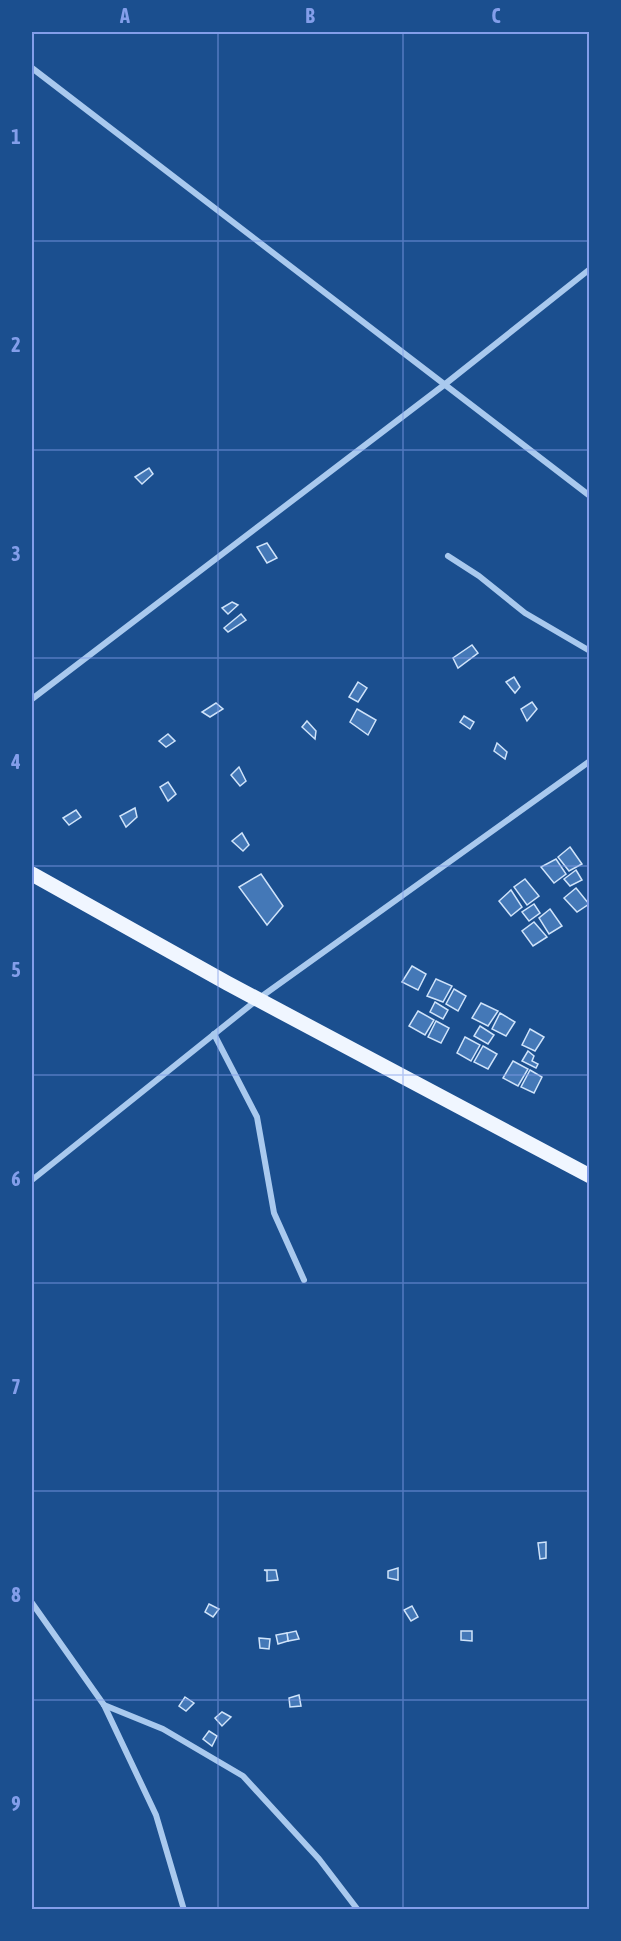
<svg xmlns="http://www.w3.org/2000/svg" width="621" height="1941" font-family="'Asap Condensed',sans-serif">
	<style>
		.building { fill: #4478b7; stroke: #cfe3fa; stroke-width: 1.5 }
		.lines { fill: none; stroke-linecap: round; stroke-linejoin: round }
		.street { stroke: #a9c9ee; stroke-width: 6 }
		.primary { stroke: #f0f6ff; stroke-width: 15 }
		.grid { fill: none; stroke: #839eea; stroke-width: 1.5; stroke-opacity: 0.55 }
		.neatline { fill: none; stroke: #839eea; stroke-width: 2 }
		.grid-label { font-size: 20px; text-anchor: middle; font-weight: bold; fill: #839eea }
	</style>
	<rect width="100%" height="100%" fill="#1b4f8f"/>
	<g class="building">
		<polygon points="149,468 153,474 142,484 135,477"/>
		<polygon points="267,543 277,558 267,563 257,547"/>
		<polygon points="232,602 238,605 228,614 222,608"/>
		<polygon points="241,614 246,620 228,632 224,628"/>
		<polygon points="472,645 478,653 458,668 453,658"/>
		<polygon points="514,677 520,687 515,693 506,682"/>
		<polygon points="358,682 367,688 358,702 349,697"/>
		<polygon points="532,702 537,709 527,721 521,709"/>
		<polygon points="216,703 223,709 210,717 202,712"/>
		<polygon points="357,709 376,720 368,735 350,722"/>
		<polygon points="464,716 474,722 470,729 460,722"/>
		<polygon points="307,721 316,731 315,739 302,727"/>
		<polygon points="168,734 175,741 166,747 159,741"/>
		<polygon points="497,743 507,752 505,759 494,751"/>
		<polygon points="239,767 246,781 240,786 231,775"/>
		<polygon points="168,782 176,794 168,801 160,787"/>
		<polygon points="135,808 137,817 126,827 120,816"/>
		<polygon points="76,810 81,817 69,825 63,818"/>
		<polygon points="242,833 249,845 243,851 232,841"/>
		<polygon points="570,847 582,864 569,871 558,857"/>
		<polygon points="556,859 566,874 554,883 541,867"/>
		<polygon points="576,870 582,880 570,886 564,879"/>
		<polygon points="261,874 283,906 267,925 239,887"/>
		<polygon points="525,879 539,896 527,905 514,887"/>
		<polygon points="576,888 589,904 577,912 564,898"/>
		<polygon points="511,890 522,907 511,916 499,901"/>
		<polygon points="534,904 540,913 529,921 522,912"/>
		<polygon points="550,909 562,926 549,934 539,918"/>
		<polygon points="534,922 547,937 533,946 522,931"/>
		<polygon points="412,966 426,974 418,990 402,982"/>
		<polygon points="436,979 452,986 443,1002 427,996"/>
		<polygon points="454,989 466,996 458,1011 446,1004"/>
		<polygon points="435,1002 448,1010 443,1019 430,1012"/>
		<polygon points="481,1003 498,1011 488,1026 472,1018"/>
		<polygon points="418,1011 434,1020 425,1035 409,1026"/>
		<polygon points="500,1013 515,1022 506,1036 492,1029"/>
		<polygon points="436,1021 449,1028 441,1043 428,1037"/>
		<polygon points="480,1026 494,1035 488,1044 474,1036"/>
		<polygon points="530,1029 544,1037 535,1051 522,1045"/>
		<polygon points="465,1037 480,1045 471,1061 457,1053"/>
		<polygon points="483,1046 497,1054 488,1069 474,1062"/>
		<polygon points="528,1051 534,1056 532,1061 538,1064 536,1068 522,1061"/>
		<polygon points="513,1061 528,1069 518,1086 503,1078"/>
		<polygon points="530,1070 542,1077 534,1093 521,1087"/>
		<polygon points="546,1542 546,1558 540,1559 538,1543"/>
		<polygon points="398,1568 398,1580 388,1578 388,1571"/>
		<polygon points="264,1570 276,1570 278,1580 267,1581 267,1571"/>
		<polygon points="209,1604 219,1609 213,1617 205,1612"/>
		<polygon points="412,1606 418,1617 411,1621 404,1610"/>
		<polygon points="296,1631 299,1639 288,1641 287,1633"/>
		<polygon points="461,1631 472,1631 472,1641 461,1640"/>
		<polygon points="287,1633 288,1641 278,1644 276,1635"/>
		<polygon points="259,1638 270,1639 269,1649 260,1648"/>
		<polygon points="299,1695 301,1706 290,1707 289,1698"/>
		<polygon points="185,1697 194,1703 186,1711 179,1706"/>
		<polygon points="222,1712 231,1717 222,1726 215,1718"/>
		<polygon points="209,1731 217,1736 212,1746 203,1739"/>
	</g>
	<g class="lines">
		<g class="street">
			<polyline points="32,68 590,496"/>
			<polyline points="448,556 479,576 525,613 590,651"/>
			<polyline points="32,699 444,385 590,269"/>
			<polyline points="214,1034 257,1117 274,1213 304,1280"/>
			<polyline points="32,1180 258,999 590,761"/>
			<polyline points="32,1603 104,1705 156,1815 184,1910"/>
			<polyline points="104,1705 163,1729 243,1776 319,1859 358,1910"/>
		</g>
		<polyline class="primary" points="32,874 227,983 590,1176"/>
	</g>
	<path class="grid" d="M218,32v1878M403,32v1878M32,241h558M32,450h558M32,658h558M32,866h558M32,1075h558M32,1283h558M32,1491h558M32,1700h558"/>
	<rect width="621" height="1941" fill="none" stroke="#1b4f8f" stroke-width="66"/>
	<rect x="33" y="33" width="555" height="1875" class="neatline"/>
	<g class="grid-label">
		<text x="125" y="23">A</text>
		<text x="310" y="23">B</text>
		<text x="496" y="23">C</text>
		<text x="16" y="144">1</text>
		<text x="16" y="352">2</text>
		<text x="16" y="561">3</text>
		<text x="16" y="769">4</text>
		<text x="16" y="977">5</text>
		<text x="16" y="1186">6</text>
		<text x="16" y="1394">7</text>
		<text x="16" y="1602">8</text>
		<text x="16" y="1811">9</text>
	</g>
</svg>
